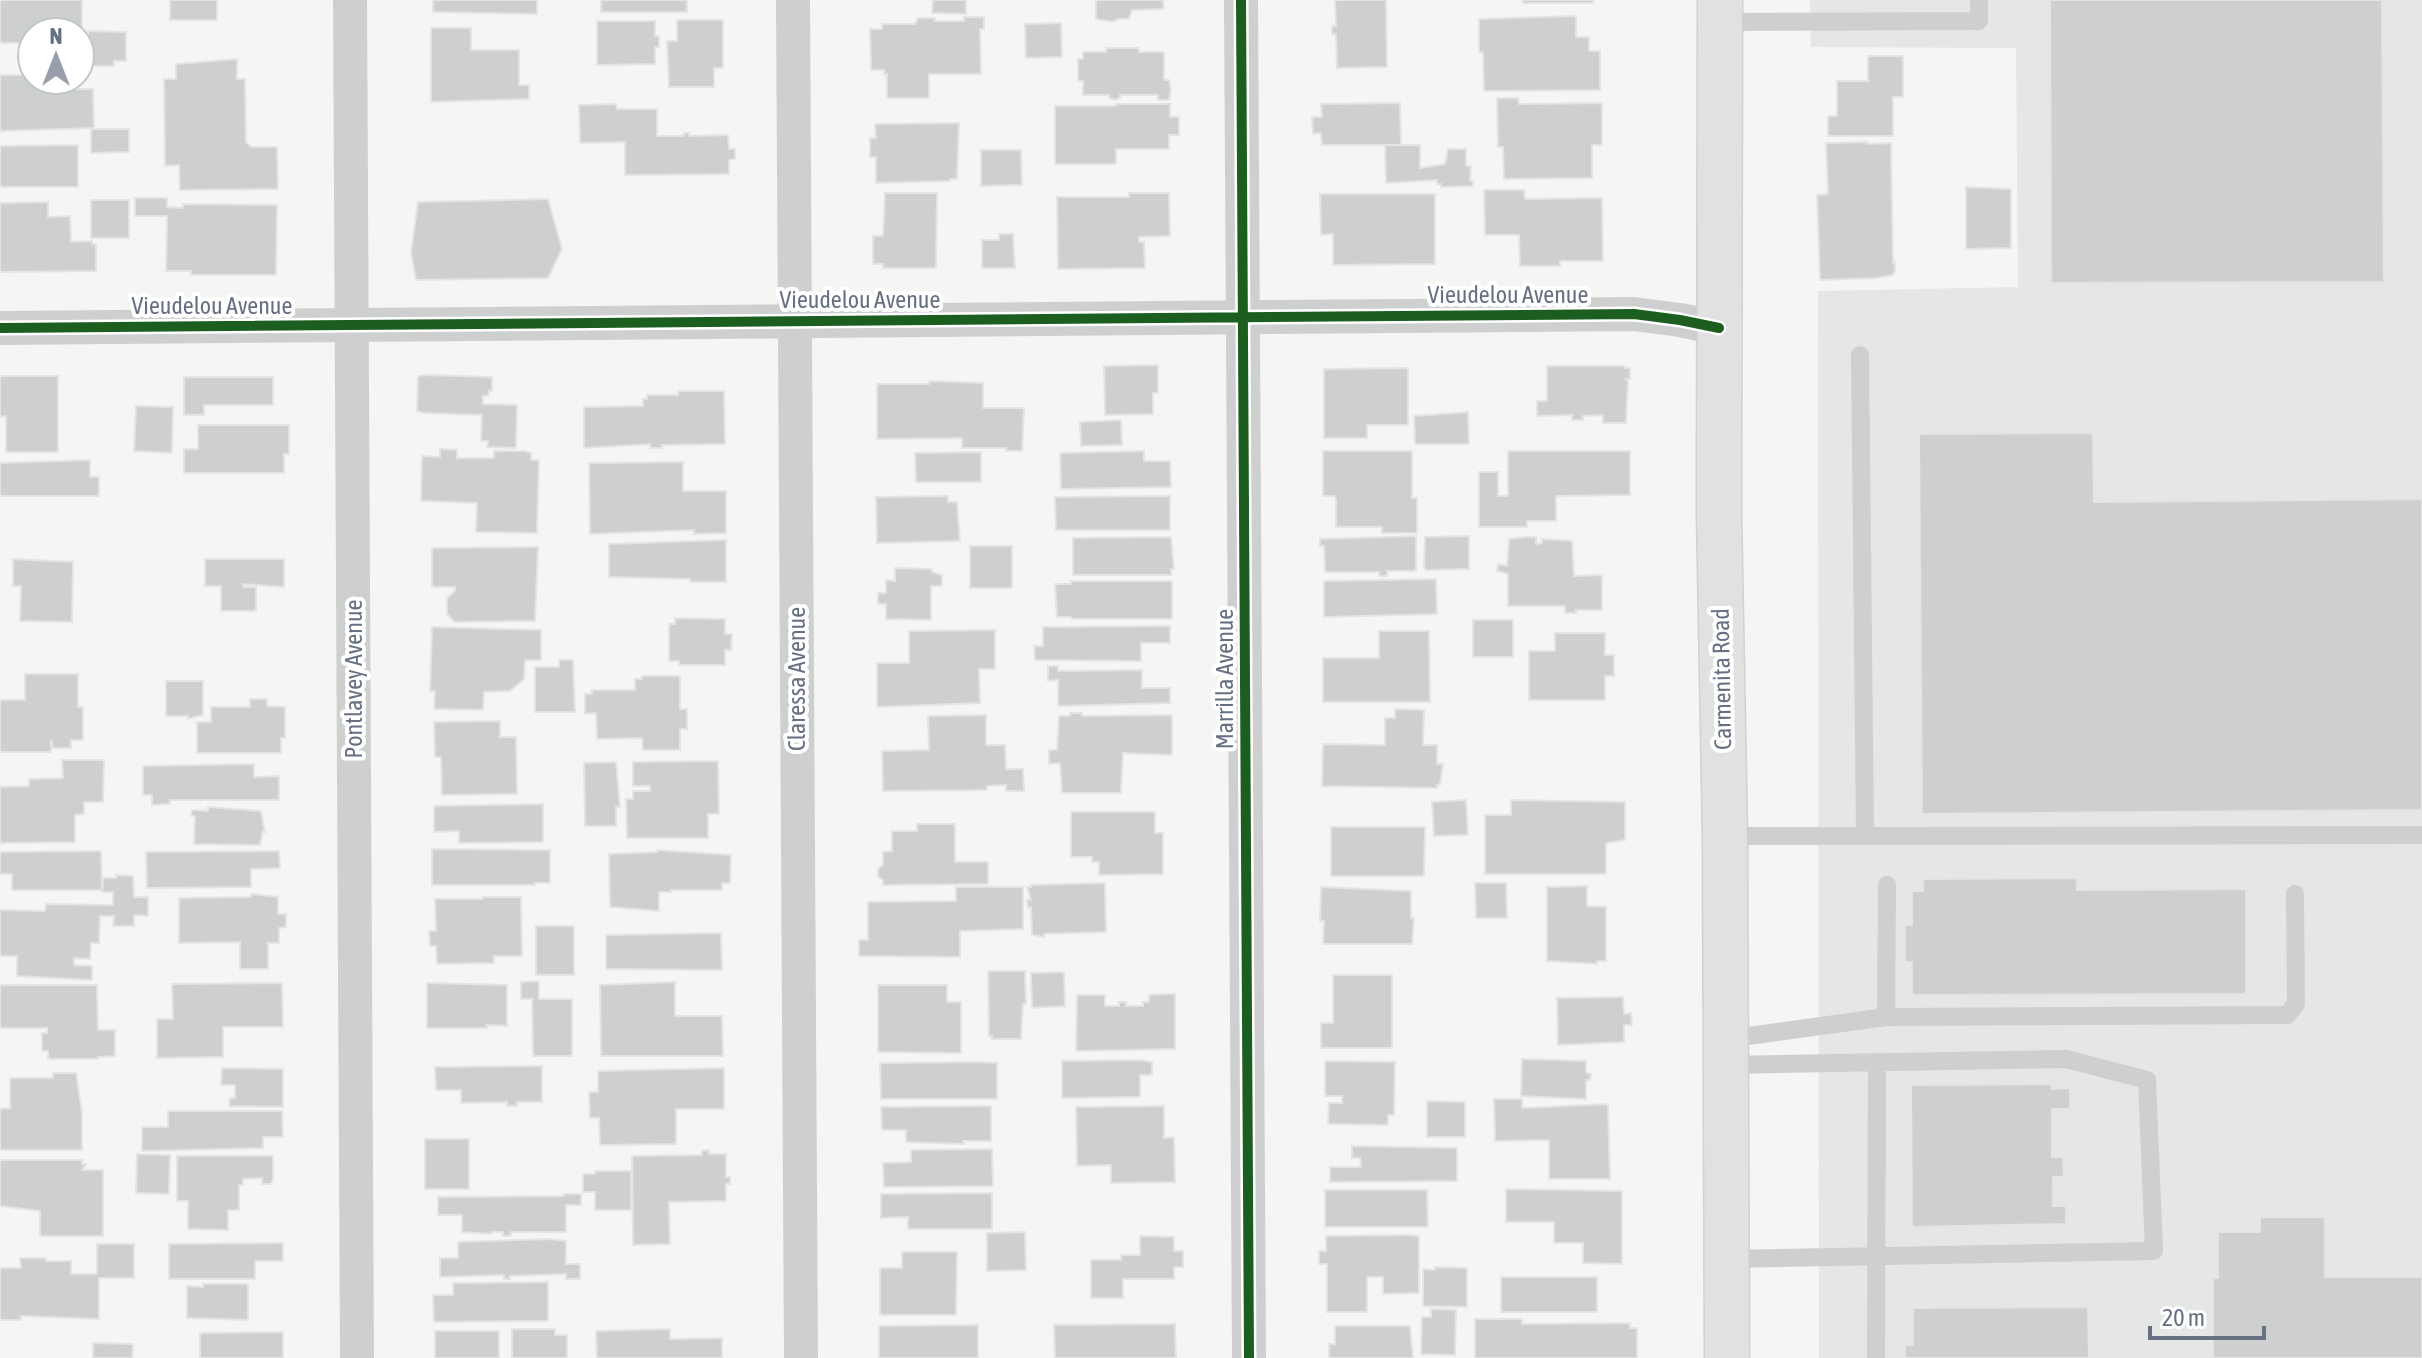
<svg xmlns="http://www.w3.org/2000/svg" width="2422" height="1358" viewBox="0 0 2422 1358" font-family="'Asap Condensed',sans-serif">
<rect width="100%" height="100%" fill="#f5f5f4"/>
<path fill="#e5e6e6" d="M1810 0H2422V1358H1819L1818 291 2018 287 2016 48 1811 47Z"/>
<path fill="#ced0d0" stroke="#e4e4e4" stroke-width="2" d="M0 0H82V42L80 32H32V43H0Z
M170 0H217V20H170Z
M433 0H537V14L433 12Z
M601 0H687V12H601Z
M933 0H966V14L932 13Z
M1096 0H1163L1164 9 1132 10 1129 19H1118L1113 22 1096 19Z
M1335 0H1386L1387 67 1337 68 1336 34H1332V26H1336Z
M1523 0H1593V3H1523Z
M2050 0H2382L2384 282 2051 283Z
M1576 16V37H1589V51H1600V90L1484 91 1483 52H1479V19Z
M964 17H984V29H980L981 74H929V98H887V74H884V70H871L870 29H882V24H915L918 18H935V21H964Z
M677 20H723V68H714V87H669L667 41H677Z
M597 21H655V36H659V47H655V64L597 65Z
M1061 23 1062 57 1026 58 1025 24Z
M431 28H471V50H519V85H529V99L431 102Z
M88 31 126 32V61H114V66H93V61H88Z
M1106 48H1139V52H1164V80H1169L1171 90 1169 100H1158V95H1120V98L1115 100 1109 98V95H1083V81H1078V59H1083V52H1106Z
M1868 56H1903V97H1893V136H1828V116H1837V81H1868Z
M237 59V79H245L246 142 251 147H277L278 189 180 190 179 165 165 166 164 79H176V64Z
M0 75H32V80H52V84H75V89H93L94 128 0 131Z
M1497 98H1518L1519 104 1602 103V145H1592V178L1504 179 1503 147H1498Z
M1400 103 1401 145H1322L1321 133 1313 134 1312 117H1322L1321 104Z
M616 104 617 109H657V136H684V133H689V136L728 135 729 149H735V159L729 160V174L625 175V142L580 143 579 105Z
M1116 104H1170V117H1179V135H1169V149H1116V164H1055V106H1116Z
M959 123 957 179H950V181L876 183V157H870V138H876L875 124Z
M91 129H129V152L91 153Z
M1867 142V144L1891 143 1893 263 1895 262V271L1893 275 1877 278 1820 280 1817 195 1828 194 1826 143Z
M78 145V187H0V146Z
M1385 145H1420V168L1445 164 1448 149H1466V166H1471L1470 181H1473V186L1441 187V184H1437V180L1386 183Z
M981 150H1021L1022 185 981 186Z
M1966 187 2011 189V248L1966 249Z
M1484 190H1524L1525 199 1602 198 1603 261H1560V266H1520L1519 235H1485Z
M885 193H937L936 268H883V264H873V236H883Z
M1129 193H1169L1170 236 1139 237V242H1144L1145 268 1058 269 1057 197H1129Z
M1320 194H1435V264L1333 265V234L1321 235Z
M135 198H167V207L183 208V204L277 205 276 275H191V271H166L167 216H135Z
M548 199 562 249 548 278 416 280 411 252 418 202Z
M91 200H129V238H91Z
M48 202V217L70 216 71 242 92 241V244H96V271L0 272V203Z
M999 234H1013L1015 268H982V240H999Z
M1158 365V393H1153V414L1105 415 1104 366Z
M1547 366H1625V368H1630V379H1626L1628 382 1626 423H1603V415L1583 416V420H1572V415L1537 416V401H1547Z
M1408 368V425H1367V438H1324V369Z
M425 375 492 377V391H489L488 396H483V404L517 405 516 448 487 447 488 441H481L482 415 423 413 417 411 418 376Z
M0 376H58V452H6V416L0 417Z
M184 377H273V405H204V415H184Z
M929 381 983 383V408H1024L1022 451H1006V448H962V438L877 439V384H929Z
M678 391H724L725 444 662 445V448H650V444L584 448V407L643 406V399H647V395H678Z
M136 406 173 407 172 453 134 451Z
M1468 412 1469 444H1415L1414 416Z
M1121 420 1122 445 1081 446 1080 422Z
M198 425H289V454H284V473H184V449H198Z
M2093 433 2094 502 2422 499V810L1922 814 1919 434Z
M440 449 457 450V458H494V451H525L531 453V460H539L537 533 476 532 477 503 421 501 422 456 440 457Z
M1144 451V461H1170L1171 487 1061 489 1060 453Z
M1323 451H1412V498H1417V533H1382V527H1336V499L1334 496H1323Z
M1508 451H1630V495L1556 496V521H1527V527H1479V472H1498V496H1508Z
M981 452V482H916L915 453Z
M90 460V477H99V496H0V463Z
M683 462V491H726V533L694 534V530L590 534 589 463Z
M948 496V502H957L960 541 877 543 876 497Z
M1170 496V530H1056L1055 497Z
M1416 536V571H1387V576H1379V572H1325L1324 546H1320V539Z
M1469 536V569L1426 570 1424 567 1425 537Z
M1171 537 1174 569H1171V575H1073V538Z
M1526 537H1536V544L1542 543V539L1572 541 1574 576 1602 575V610H1576V613H1565V606H1508V574L1497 571 1498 564 1507 566 1509 539Z
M723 540H726V582H690V579L609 577V544Z
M970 546H1012V588H970Z
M538 547 535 621 455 622 447 614V598L455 591V587H432V548Z
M13 559 73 562 72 622 20 621 21 586H13Z
M205 559H284V587L243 584V587H256V611H221V586H205Z
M895 568 932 569V572L942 575V586H931V620L886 619V604H878V593H886V580L895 581Z
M1436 579 1437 614 1324 617V581Z
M1071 581H1172V619H1072L1071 617H1057L1055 584H1071Z
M675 618 725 619V634H732L731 650H725V665H679V661H669V624H675Z
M1473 620H1513V657H1473Z
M1170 626V643H1141V661L1035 660 1034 646H1043V627Z
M432 627 541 630V660H525L524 679 510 691 484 692 483 710 434 709 435 691H430Z
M995 630V669H979L980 703 877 707V663H909V631Z
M1379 631H1429L1430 702H1323V658H1379Z
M1555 633H1605V655H1614V676H1605V700H1529V651H1555Z
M559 660H573L575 712H535V667H559Z
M1048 666H1058V671L1142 670V688H1170V703L1058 706V680L1048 681Z
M25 674H78V707H83V740H71V748H53L51 740V752H0V700H25Z
M642 676H680V709H687V729H680V750H643L642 738 597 739 596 713 585 714V694H592V690H635V679H642Z
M166 681H203V715L188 719V716H166Z
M250 699H267V706L285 707V738H281V753H197V722H211V707H250Z
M1395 709 1424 710 1423 745H1437V764H1443L1440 785H1437V788L1322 786 1323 744 1385 745V718H1395Z
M1070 713H1082V716L1172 715V755L1123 753 1121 793H1062L1060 763 1049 764V750H1057L1059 716H1070Z
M986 715V745H1005L1006 769H1023L1024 791H1006V785L987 786V790L883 791 882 751 929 750 928 716Z
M500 721V737H516L517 794 442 795 441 757H435L434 722Z
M62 760H104L103 802H84V814L75 815V842L0 843V787L29 786V779L63 778Z
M718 761 719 814H708V838H627L626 799H633V791H650V786H633V762Z
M616 762 620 807H616V826H585L584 763Z
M254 764V777L279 776V800H170V804L152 805V795H143V766Z
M1466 800 1468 835 1434 836 1432 802Z
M1511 800 1625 802V840L1606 843V874H1485V815H1511Z
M543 804V842L459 843V831L434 832V806Z
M208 807 261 811 265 832 263 831 260 845 194 844 195 816H191L192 810 208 811Z
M1071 812H1155V833H1163V874L1099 875V862H1092V857H1071Z
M917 824H955V862H988V884L883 885V880L878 877V869L883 865V852L892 851V831H917Z
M1331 827H1425L1424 876H1331Z
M432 849 550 850V883H535V885H432Z
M657 850 731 855 730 883H722V890H671V892H659V911L610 907 609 854 657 852Z
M101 851 102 890H12V874H0V852Z
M279 851 280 868 251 869V887L147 888 146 852Z
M116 875 133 876 134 897H148V916L134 915V926H113L114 916H100L99 943H91L90 959 74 958V965L92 966V980L17 976V956H0V910L45 911 46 904 113 905V892H102L103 878H116Z
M2077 878V890L2246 889V994L1912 995V962H1905V925H1912V891H1923V879Z
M1105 883 1106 932 1044 934V937L1032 935 1031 907 1028 908 1027 900H1031L1027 887H1031V885Z
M1475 883H1506L1507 918H1476Z
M1587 886V906L1606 907V961H1597V964L1547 961V887Z
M956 887H1023V929L960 931V957L859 956V940H868V902L956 901Z
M1321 887 1411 891V918H1414L1412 944H1323L1324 921H1320Z
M251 894 278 897V914H286V927L279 928V943H268V969H240V942L179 943V898L251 897Z
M483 897H521L522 956H494V963L437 964 436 946H430L429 931H436L435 899H483Z
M536 926H574V975H536Z
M721 933 722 970 606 969V935Z
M988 971H1025L1026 1004H1023L1021 1039H992V1036H989Z
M1064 972 1065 1006 1032 1008 1031 973Z
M1333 975H1392V1048H1321V1023H1333Z
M539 981V999H572V1056H533L532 999H521V982Z
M675 982V1016H722L723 1056H601L600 985Z
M282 983 283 1027H223V1057L157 1058V1019H173L172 984Z
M427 983 507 985V1026L487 1025V1028H427Z
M0 985H97L98 1030H115V1056L98 1057V1059H48V1051H42V1033H47V1028H0Z
M878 985H947V1002H961V1053L878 1052Z
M1168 994H1175V1049L1076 1051 1077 995H1105V1006H1119V1002H1126V1006H1143V1002H1149V995Z
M1623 997 1624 1014 1631 1013 1632 1025H1624V1042L1558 1045 1557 998Z
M1522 1059 1586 1061V1073L1591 1074 1590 1080H1586V1099L1521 1096Z
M1140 1060 1152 1062V1075H1140V1097L1062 1098V1061Z
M1325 1061 1395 1062 1394 1115H1388V1125L1328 1124 1329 1103H1342V1096H1325Z
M981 1062 997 1063V1099H881L880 1063Z
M542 1066V1102H517V1106H507V1102L461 1103V1090H436L435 1067Z
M222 1068 283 1069V1107L229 1106 230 1098H235V1085H221Z
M724 1068V1109H676V1144L600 1145 599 1118H590L589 1092H598V1071Z
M53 1073H76L82 1112V1150H0V1109L10 1108V1078H53Z
M2052 1084V1089L2070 1088V1109H2052V1157H2063L2064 1177H2053V1206H2066V1224L1912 1227 1911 1085Z
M1494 1099H1522V1108L1608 1104 1610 1179H1549V1140L1495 1141Z
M1427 1101 1465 1102V1137H1427Z
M991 1106V1141H963L964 1144 906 1142V1130H882L881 1107Z
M1164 1106V1138L1174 1137 1175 1182 1111 1183V1165L1077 1166 1076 1107Z
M168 1111H282L283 1137H263V1148L142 1151V1127H168Z
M425 1139H469V1189H425Z
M1352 1146 1457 1148V1181L1330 1182V1167H1361L1360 1158H1352Z
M992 1149 993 1186 884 1187 883 1163 911 1162V1150Z
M709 1150V1154H726V1177H730V1184H726V1201L669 1202 670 1244 633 1245 632 1156 702 1155V1151Z
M137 1154 170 1155 169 1194 136 1193Z
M177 1156H273V1179L271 1184H262V1178L243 1179V1185H239V1210H228V1230L188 1229V1201H177Z
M0 1160H82V1164H86L82 1170H103V1236H40V1211L0 1206Z
M595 1171H631V1210H595V1192H583V1174H595Z
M1506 1189 1622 1191V1264L1583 1263V1243H1554V1222H1506Z
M1325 1190H1427L1428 1227H1325Z
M992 1193V1229H908V1217L881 1218V1194Z
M564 1194H581V1205H566V1232H511V1236H503V1232H491V1234L462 1232V1215H438V1197L564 1196Z
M2260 1217H2325V1277H2422V1358H2213V1278H2218V1232H2260Z
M1025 1232 1026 1270 987 1271V1233Z
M1407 1235 1419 1236V1293L1383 1294V1277H1367V1312H1327V1264H1319V1251H1326V1236Z
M1140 1236 1174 1237V1251H1183V1267H1174V1279H1123V1298H1091V1260H1121V1255H1140Z
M550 1239 566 1241V1264H580V1279H566V1274L510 1276V1279H504V1275L440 1277V1258H458V1242Z
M283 1243V1261H255V1279H169V1244Z
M97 1244H134V1278H99V1319L21 1316V1320H0V1268H21L20 1258H46V1261H71V1274H97Z
M902 1252H957L956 1315H880V1268H902Z
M1435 1267 1467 1268V1307L1423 1306V1269L1435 1270Z
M1501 1277H1597V1312H1501Z
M548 1282V1321L434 1322 433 1295H453V1283Z
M203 1284H248V1320L187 1318V1286L203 1287Z
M2088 1307 2089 1358H1905V1345H1913V1308Z
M1431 1309 1456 1310 1455 1355 1421 1354 1422 1317H1431Z
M1475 1319H1522V1324L1630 1323V1328H1637V1358H1475Z
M1175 1324 1176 1358H1055L1054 1325Z
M978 1325V1358H879V1326Z
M1335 1326H1410L1413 1358H1329V1344H1335Z
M512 1329H555V1335H567V1358H512Z
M670 1329V1339L722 1338V1358H597L596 1331Z
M435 1331H499V1358H435Z
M283 1332V1358H200V1333Z
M93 1343 133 1344 132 1358H93Z"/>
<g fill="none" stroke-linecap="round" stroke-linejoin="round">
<g stroke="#d1d1d2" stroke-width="47">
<path id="primary" d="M1720 0 1719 513 1725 836 1727 1358"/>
</g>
<path stroke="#cecfcf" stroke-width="18" d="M1720 22 1979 21V0
M1860 355 1865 836 2422 835
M1725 836H1865
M1886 1017 1887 885
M1726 1039 1886 1017 2287 1015 2296 1004 2295 894
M1726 1065 2066 1059 2147 1080 2154 1251 1727 1259
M1876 1358 1877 1062"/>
<path stroke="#cecfcf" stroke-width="34" d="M350 0 357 1358
M793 0 801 1358
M1241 0 1249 1358
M0 328 1634 314 1680 320 1719 328"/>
<use href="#primary" stroke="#e1e1e2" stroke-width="44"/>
<g stroke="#fff" stroke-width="15">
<path id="cycleway" d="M1241 0 1249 1358
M0 328 1634 314 1680 320 1719 328"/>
</g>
<use href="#cycleway" stroke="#1b5e20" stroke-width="10"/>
</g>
<g text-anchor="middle" stroke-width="8" stroke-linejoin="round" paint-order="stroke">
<g font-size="24" fill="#677082" stroke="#fff">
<text x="1508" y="303">Vieudelou Avenue</text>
<text x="860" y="308">Vieudelou Avenue</text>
<text x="212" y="314">Vieudelou Avenue</text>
<text transform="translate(354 679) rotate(-90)" y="8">Pontlavey Avenue</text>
<text transform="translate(797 679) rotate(-90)" y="8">Claressa Avenue</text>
<text transform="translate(1225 679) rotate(-90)" y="8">Marrilla Avenue</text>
<text transform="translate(1722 679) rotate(-91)" y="8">Carmenita Road</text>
</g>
</g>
<g transform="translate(56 56)"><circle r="38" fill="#ffffff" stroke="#c2c6cd" stroke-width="2"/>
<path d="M0-6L14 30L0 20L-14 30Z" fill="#999faa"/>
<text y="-12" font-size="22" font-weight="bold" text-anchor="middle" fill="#677082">N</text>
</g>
<path d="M2150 1326v12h114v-12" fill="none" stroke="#677082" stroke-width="4"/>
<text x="2162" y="1326" font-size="24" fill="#677082" stroke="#ffffff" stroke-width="6" paint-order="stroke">20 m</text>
</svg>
